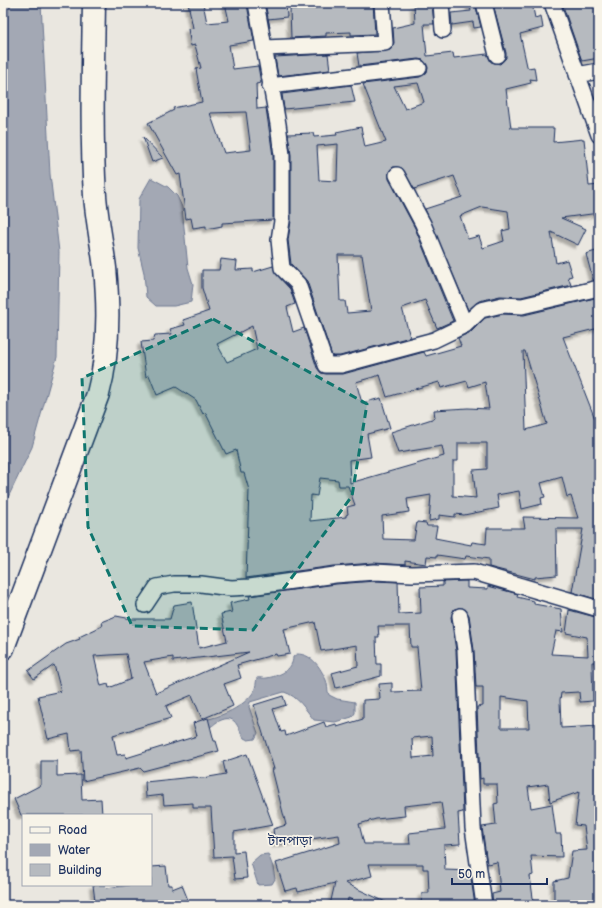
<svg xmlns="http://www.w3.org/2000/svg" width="602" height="908" viewBox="0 0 602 908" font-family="'Balsamiq Sans','Noto Sans Bengali',sans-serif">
<defs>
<filter id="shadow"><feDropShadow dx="-3.5" dy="3.5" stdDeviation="1" flood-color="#0004"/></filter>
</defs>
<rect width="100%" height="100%" fill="#eae7e0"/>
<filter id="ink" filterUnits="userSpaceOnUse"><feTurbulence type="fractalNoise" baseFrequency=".025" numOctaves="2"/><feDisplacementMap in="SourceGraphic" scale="8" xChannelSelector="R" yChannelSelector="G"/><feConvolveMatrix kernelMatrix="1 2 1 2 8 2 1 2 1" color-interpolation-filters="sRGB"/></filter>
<g filter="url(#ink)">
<path fill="#a3a8b4" stroke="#6d7892" d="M3 3H41L50 174 59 252 57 357 32 447 3 508Z
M151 178 168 187 177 196 182 207 188 268 193 284 191 302 174 306H156L146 297 144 273 138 248 139 199Z
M297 654C312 654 320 667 326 680 328 685 327 690 329 695L337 699 355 702V713L352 717 335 722 314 720C306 710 298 696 284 692L250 702 249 707 258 733 255 739 248 740 244 738C237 727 236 713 219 721 214 723 213 727 208 727L203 720C219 718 246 706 254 691 256 687 256 682 257 678 261 677 263 679 267 678 278 676 293 671 293 657Z
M268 854 273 867 275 879 272 884 258 885 251 863 260 855Z"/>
<path fill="#b6babf" stroke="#1b2f5e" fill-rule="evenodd" filter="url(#shadow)" d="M188 3H203L207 23 229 21 225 3H240L241 6 247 5 254 41 229 45 233 69 258 66 261 83 256 84 257 109 266 108 273 156V220L222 223V226L206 229V226L193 228 191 218 186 219 180 174 177 175 148 123 174 110 173 108 202 102 196 69 201 68 195 45 191 46 188 29 193 28ZM246 112 251 150 224 153 210 113Z
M265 3H286L287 17 268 19 270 28Z
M353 3H373L375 34 351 35V32L326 33V36L291 38 290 9 316 8V4Z
M469 3H475L481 27 474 28 473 22 452 25 451 13 471 11Z
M498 3H532L535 18 541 16 543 28 520 34 527 66 528 68 534 67 536 80 530 79 531 83 506 89 511 128H554L553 142 584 139 589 186 599 185V213L561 218 586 229 578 245 551 232 556 263 567 260 572 276 568 277 571 285 521 297 500 296 479 301 468 310 425 209 462 197 454 176 414 189 402 168 393 167 389 171V179L415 228 453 321 437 328 425 300 402 308 410 337 340 356H332L307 281 291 264 288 240 291 221V155L288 134 313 133 314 137 337 135 336 132 361 127 365 147 386 142 363 84 420 77 427 72 428 67 423 60 418 59 359 66 357 53 390 50 394 43 393 28 415 23 414 4H432L434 24H424L427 56 453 53 454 58 487 54 491 62 500 64 506 58V53L493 4ZM418 83 424 102 405 109 394 86ZM338 144 337 181 319 180 317 146ZM482 207 508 211 510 229 502 231 504 241 483 248 479 236 468 239 460 216ZM338 255H362L371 311 347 313 345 301H340Z
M576 3H599V58L582 61 563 6Z
M328 54 330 70 278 76 275 57Z
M351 85 355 102 284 109 282 94Z
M143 137 163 158 152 162Z
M599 250V279L593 280 586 254Z
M221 259 237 261 236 270 253 269V272L273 266 276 274 290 289 295 304 287 307 293 332 304 328 317 368 321 373 326 374H343L424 352 426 356 461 346 458 338 471 332 485 318 503 314 524 315 599 297V328L563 337 599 429V600L572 592 583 529H556L557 575 535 577V579L489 567V559L466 556 465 559 437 555V557L427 556 426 564 405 561V565L374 563 334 566 246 578 249 490 244 473H241L236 450 226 454 205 412 203 414 196 400 176 387 157 395 149 375 146 377 141 342 153 341 155 335 172 334 170 329 185 325 183 320 209 311 202 288V270H219ZM252 326 257 349 227 362 217 344ZM523 351H525L547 424 526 430ZM380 375 387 397 439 382 441 388 467 381 469 387 485 382 489 409 468 408 434 410 435 418 391 432 398 453 442 446 444 456 350 483 349 460 371 457 367 434 390 428 381 398 362 403 356 382ZM458 443H487V469L473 470 476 498 453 496V461H458ZM562 477 567 497 571 496 578 518 523 517 525 528H487L486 544 472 542 471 545 435 538 437 526H427L426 523 417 522 414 540 383 539 382 516 409 512 407 499 431 495 429 521 439 519V515L455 517V514L464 515 499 508 497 495 519 491 522 509 542 504 541 498 545 497 541 483ZM320 478 338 480 339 486H348L355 505 347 507 348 514 346 515V517L310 521 311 495 317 496Z
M375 581 398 582 399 614 421 613 420 587 443 586V582L461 581H467V588L488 589V586L518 594 517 597 534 601V604L561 609 563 632 556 631 551 654 588 656 587 637 566 633 569 610 599 618V662H592L593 701 580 702 579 692 561 693 560 700 561 728 599 726V905H554V881L568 878 572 851 587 850 584 826 575 825 579 792 550 802 548 784 528 787 531 808 552 804 556 834H561L562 857 531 856 533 875 530 876 534 905H493L492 894 500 892 498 869 497 862 487 864 482 827 496 825 494 804 498 803 497 784H483V778L480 779 477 707 483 706V687H476L474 650 469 615 463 608 454 609 451 617 456 651 463 812 458 813 460 844 444 845 445 870 470 871 475 905H421L422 893H429L428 869H423V864H369L372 876 345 883 392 905H364L348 898 347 905H330L335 883 298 892 297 888 285 891 276 863 340 843 339 835 275 844 273 829 286 825 272 769H274L254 705 283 696 286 705 273 709 281 732 285 731 286 736 324 722 326 727 336 724 337 727 363 719V700L380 699 379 684 392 683V692L421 691 417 647H411L410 626H378L379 637H376L377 664H381V676L336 688 332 673 358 666 357 645 321 651 315 622 284 629 290 654 277 656 276 654 237 665 241 678 224 684 233 706 202 719 192 695 166 706 171 718 113 735 117 755 125 754 126 758 197 736 193 723 208 718 214 741H216L219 751 143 771 140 768 83 781 81 750 71 751 69 734 48 739 38 696 61 691 54 665 34 679 28 671 66 644 80 639 79 637 102 626 101 622 116 616 132 619H170L174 605 192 602 199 648 227 641 221 614 232 612 230 603 250 599 249 596 336 584ZM249 652 156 693 144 662 173 657V661ZM126 654 131 679 109 688 108 684 101 686 94 656ZM501 697 528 701 529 728H501ZM432 736 433 756 413 758 412 738ZM441 802 445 829 409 833 410 844H364L359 824 376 819 405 816 404 806Z
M247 754 273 825 234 832V852L244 851 247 878 235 879 232 856 214 857 211 808H193V803L164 805 163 795 146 797 145 782 193 777 203 778 226 774 223 762Z
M41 761H57V776L81 775 82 800 101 799 102 815H21L14 799 41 785Z
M166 866 168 885H172V889L182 885 188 900 132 905H100L99 900 95 901 93 885H105L106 888 130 885H151V867Z"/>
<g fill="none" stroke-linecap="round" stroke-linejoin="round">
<g stroke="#1b2f5e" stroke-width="18">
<path id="street" d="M256 3 278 124 282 155V221L279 240 282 268 298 284 326 365H341L434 340 465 325 481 310 502 305 522 306 599 288
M441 3 443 30
M484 3 497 55
M552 3 599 135
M264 48 385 43 382 3
M577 75 599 71
M270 86 419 68
M397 175 423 224 465 325
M145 605 157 587 174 584H201L231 588 250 587 335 575 375 572 412 574 474 572 599 609
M460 616 465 650 473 828 484 905"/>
</g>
<g stroke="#1b2f5e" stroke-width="25">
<path id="secondary" d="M3 648 98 394C109 354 109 310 105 268 102 244 97 220 95 196 91 132 93 68 94 3"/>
</g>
<use href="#street" stroke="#f7f3e8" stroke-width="15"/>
<use href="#secondary" stroke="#f7f3e8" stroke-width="22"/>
</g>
</g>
<path fill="#0f766e" fill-opacity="0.2" stroke="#0f766e" stroke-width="3" stroke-dasharray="8 5" stroke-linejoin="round" d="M213 319 367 404 352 496 253 630 132 626 88 527 82 378Z"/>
<g text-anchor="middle" stroke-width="3.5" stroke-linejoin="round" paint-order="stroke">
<g font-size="13" fill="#1b2f5e" stroke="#f7f3e8">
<text x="290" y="845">টানপাড়া</text>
</g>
</g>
<rect width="602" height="908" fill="none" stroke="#f7f3e8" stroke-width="16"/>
<rect x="8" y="8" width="586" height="892" fill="none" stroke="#1b2f5e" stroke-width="1.5" filter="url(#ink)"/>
<rect x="22" y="814" width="130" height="72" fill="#f7f3e8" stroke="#9fa5b1"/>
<rect x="30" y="827" width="20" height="6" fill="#f7f3e8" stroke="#9fa5b1"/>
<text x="58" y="834" font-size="12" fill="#1b2f5e">Road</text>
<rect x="30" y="844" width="20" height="12" fill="#a3a8b4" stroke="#9fa5b1"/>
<text x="58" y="854" font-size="12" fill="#1b2f5e">Water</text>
<rect x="30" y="864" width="20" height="12" fill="#b6babf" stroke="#9fa5b1"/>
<text x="58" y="874" font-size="12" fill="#1b2f5e">Building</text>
<path d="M452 878v6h95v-6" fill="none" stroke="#1b2f5e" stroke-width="2"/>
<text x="458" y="878" font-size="12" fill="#1b2f5e" stroke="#f7f3e8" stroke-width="3" paint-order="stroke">50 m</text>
</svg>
